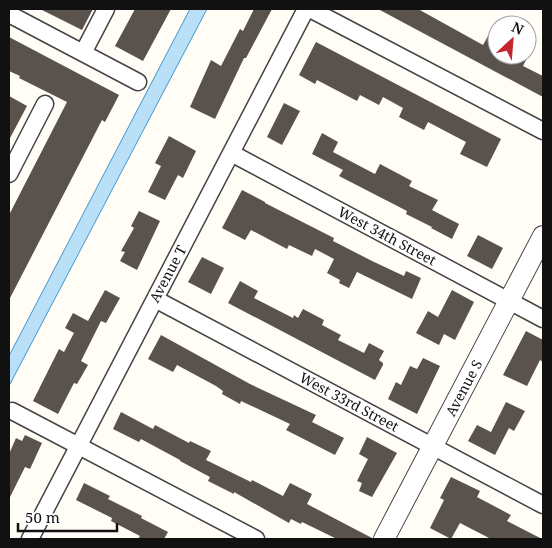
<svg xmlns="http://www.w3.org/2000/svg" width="552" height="548" viewBox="0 0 552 548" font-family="'Noto Serif',serif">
<rect width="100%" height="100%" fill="#fffdf5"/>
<path fill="#b9e0f7" stroke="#3f96cf" d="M190 9H207L9 386V356Z"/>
<path fill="#5a524d" d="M40 9H93L82 30Z
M135 9H171L143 61 115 46Z
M254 9H272L246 58H244L215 119 190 107 211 60 221 66 240 29 243 31Z
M378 9H418L483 45 488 36 497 41 493 52 497 55 512 62 516 55 526 60 523 66 543 76V97Z
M9 37 119 95 105 122 102 120 9 300V215L67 102 19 78 20 76 9 71Z
M316 42 501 139 487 167 460 154 466 142 428 122 424 130 399 117 403 108 383 97 379 105 360 95 357 101 317 80 315 84 299 75Z
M9 96 27 106 9 140Z
M284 103 300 111 282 145 267 137Z
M322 133 338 142 333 152 375 174 380 164 412 181 409 186 438 200 432 210 459 224 452 239 431 228 432 227 406 214 407 211 339 176 343 170 312 154Z
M169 136 196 151 183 178 178 175 165 200 148 192 161 166 155 163Z
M242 190 265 202V203L334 238 333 241 372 261 404 276 406 271 421 278 412 299 357 272 349 288 339 283 340 280 327 273 334 259 315 249 312 256 289 245 287 249 251 230 245 240 222 228Z
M139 211 160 221 137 270 120 261 125 252 121 251 134 228 131 226Z
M478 235 503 248 492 269 467 256Z
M202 257 224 268 211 294 188 282Z
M240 281 258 291 254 298 293 318 294 315 298 318 303 309 324 320 322 325 341 335 338 340 364 353 369 343 384 351 379 360 383 363V365L375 380 228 303Z
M105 290 120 298 106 323 101 321 81 361 88 365 77 384 74 383 58 414 33 401 59 349 64 352 74 333 65 328 73 313 88 321Z
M452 290 474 302 455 340 444 334 439 345 416 333 428 311 438 317Z
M526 331 543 340V362L540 360 527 386 503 375Z
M161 335 250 384 316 415 312 422 344 438 335 455 286 430 290 424 241 401 240 404 222 394 223 391 216 386 177 365 173 372 148 359Z
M423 358 440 366 417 414 388 399 396 382 401 385 410 366 417 369Z
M506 402 525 411 514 431 509 428 495 455 468 441 477 425 491 432Z
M121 412 153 429 155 425 189 443 190 441 211 451 206 460 251 482 252 480 283 496 290 483 312 494 307 504 372 538V539H337L302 522 301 524 291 519 289 523 234 492V494L208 481 210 477 180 461V460L141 439 139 442 113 429Z
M25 435 42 443 30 469 25 467 9 499V454L16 438 22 441Z
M367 437 397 453 372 497 359 491 362 483 357 481 368 459 359 454Z
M451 477 480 491 477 497 511 515 507 521 542 539H491L460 523 451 539 430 528 444 500 440 498Z
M84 483 110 496 108 499 142 516 141 518 168 532 164 539H138L140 536 111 521 112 518 76 500Z"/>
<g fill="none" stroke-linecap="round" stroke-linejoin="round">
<g stroke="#444" stroke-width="19">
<path id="minor" d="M310 9 543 131
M9 14 138 82
M83 53 106 9
M231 153 543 319
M9 174 45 104
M155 299 543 505
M12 411 256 539
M30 539 306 9"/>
</g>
<g stroke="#444" stroke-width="22">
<path id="tertiary" d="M384 539 543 236"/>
</g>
<use href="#minor" stroke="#fff" stroke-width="16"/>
<use href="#tertiary" stroke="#fff" stroke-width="20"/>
</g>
<g text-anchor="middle" stroke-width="5" stroke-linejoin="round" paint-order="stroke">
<g font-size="14" fill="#111" stroke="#fff">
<text transform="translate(387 236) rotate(28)" y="5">West 34th Street</text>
<text transform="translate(168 274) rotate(-62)" y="5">Avenue T</text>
<text transform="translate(464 388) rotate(-62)" y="5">Avenue S</text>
<text transform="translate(349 402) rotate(28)" y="5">West 33rd Street</text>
</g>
</g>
<rect width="552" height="548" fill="none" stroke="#111111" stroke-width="20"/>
<g transform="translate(512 40) rotate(26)"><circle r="24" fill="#ffffff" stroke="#a0a0a0"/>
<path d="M0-4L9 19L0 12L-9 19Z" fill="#c4262e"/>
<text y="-8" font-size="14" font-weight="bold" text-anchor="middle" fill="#111111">N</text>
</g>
<path d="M18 523v8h99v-8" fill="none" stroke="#111111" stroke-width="2.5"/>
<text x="25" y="523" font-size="15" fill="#111111" stroke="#ffffff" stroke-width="4" paint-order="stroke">50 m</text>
</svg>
